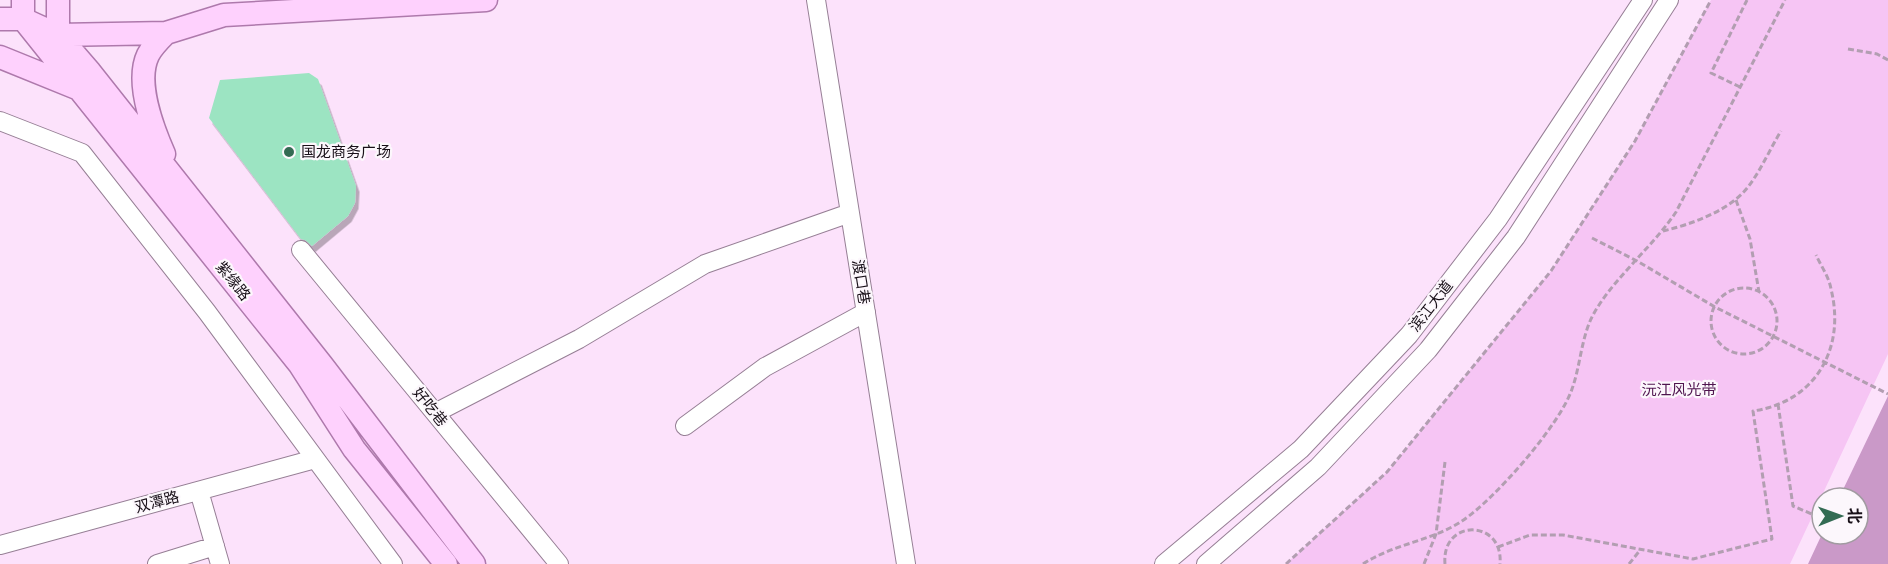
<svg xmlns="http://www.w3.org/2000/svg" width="1888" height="564" viewBox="0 0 1888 564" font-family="'Fira Sans','Noto Sans SC',sans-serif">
<defs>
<filter id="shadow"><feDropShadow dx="3.5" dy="6" stdDeviation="0" flood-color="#0004"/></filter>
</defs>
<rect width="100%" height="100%" fill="#fce2fb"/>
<path fill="#f6c5f4" d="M1711 0H1888V354L1790 564H1286L1387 472 1551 271 1635 141Z"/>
<path fill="#ca99c8" d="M1888 396V564H1808L1822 534H1858V498H1839Z"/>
<path fill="#9ce4c2" filter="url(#shadow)" d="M309 73 318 79 356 186 355 203 348 216 312 246 305 240 301 239 209 118 220 80Z"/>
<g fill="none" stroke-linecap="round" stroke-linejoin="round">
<g stroke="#967f95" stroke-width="20">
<path id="minor" d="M816 0 906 564
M0 121 82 153 207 312 393 564
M301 250 559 564
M435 413 579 339 705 264 850 213
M685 426 765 367 866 312
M199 491 220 564
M0 545 315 459
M157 564 215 546
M1164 564 1301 449 1409 335 1498 219 1643 0
M1206 564 1318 467 1428 350 1516 237 1669 0"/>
</g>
<g stroke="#ae79ac" stroke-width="25">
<path id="major" d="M23 0V19L300 365 354 449 446 564
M58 0V35L90 72 322 365 474 564
M0 19H23L58 35 166 33 224 15 486 0
M0 57 79 89
M164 154C153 129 135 82 148 55 152 47 160 39 166 33"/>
</g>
<path stroke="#b29eb1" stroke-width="3" stroke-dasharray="6 3" stroke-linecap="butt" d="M1848 49 1877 54 1888 60
M1740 87 1711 73 1747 0
M1736 200 1750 239 1759 292
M1663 231C1692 224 1729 211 1748 187 1761 170 1770 149 1781 131
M1592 238 1637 261 1715 307 1888 394
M1711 321a33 33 0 1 1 66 0a33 33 0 1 1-66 0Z
M1778 404 1793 506 1814 515
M1498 547 1530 535H1563L1693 559 1772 539 1753 411C1815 402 1846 349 1831 289 1829 277 1821 266 1816 255
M1286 564 1387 472 1551 271 1635 141 1711 0
M1363 564C1393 544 1432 541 1462 521 1494 500 1560 425 1572 389 1580 367 1581 341 1591 319 1609 282 1652 248 1676 212L1785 0
M1424 564 1436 534 1445 462
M1445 564C1441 518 1504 519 1500 564
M1629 564 1641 549"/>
<use href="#minor" stroke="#fff" stroke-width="18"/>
<use href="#major" stroke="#fed1fd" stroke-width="22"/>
</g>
<circle fill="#336b53" stroke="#fcf7fc" stroke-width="2" cx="289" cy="152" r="6"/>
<g text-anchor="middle" stroke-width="4.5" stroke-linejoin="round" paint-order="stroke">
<g font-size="15" fill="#181018" stroke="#fcf7fc" text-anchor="start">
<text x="301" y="157">国龙商务广场</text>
</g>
<g font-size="15" fill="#181018" stroke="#fcf7fc">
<text transform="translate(233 281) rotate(51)" y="5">紫缘路</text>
<text transform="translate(861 282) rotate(81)" y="5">渡口巷</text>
<text transform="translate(1431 306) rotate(-52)" y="5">滨江大道</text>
<text transform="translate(430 407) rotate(51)" y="5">好吃巷</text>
<text transform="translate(157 502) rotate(-15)" y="5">双潭路</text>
</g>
<g font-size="15" fill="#4f144f" stroke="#fcf7fc">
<text x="1679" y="395">沅江风光带</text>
</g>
</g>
<g transform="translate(1840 516) rotate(89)"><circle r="28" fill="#fcf7fc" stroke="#a19ba1" stroke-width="1.5"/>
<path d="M0-4.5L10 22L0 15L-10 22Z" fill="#336b53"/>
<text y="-9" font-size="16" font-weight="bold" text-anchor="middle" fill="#181018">北</text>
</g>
</svg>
